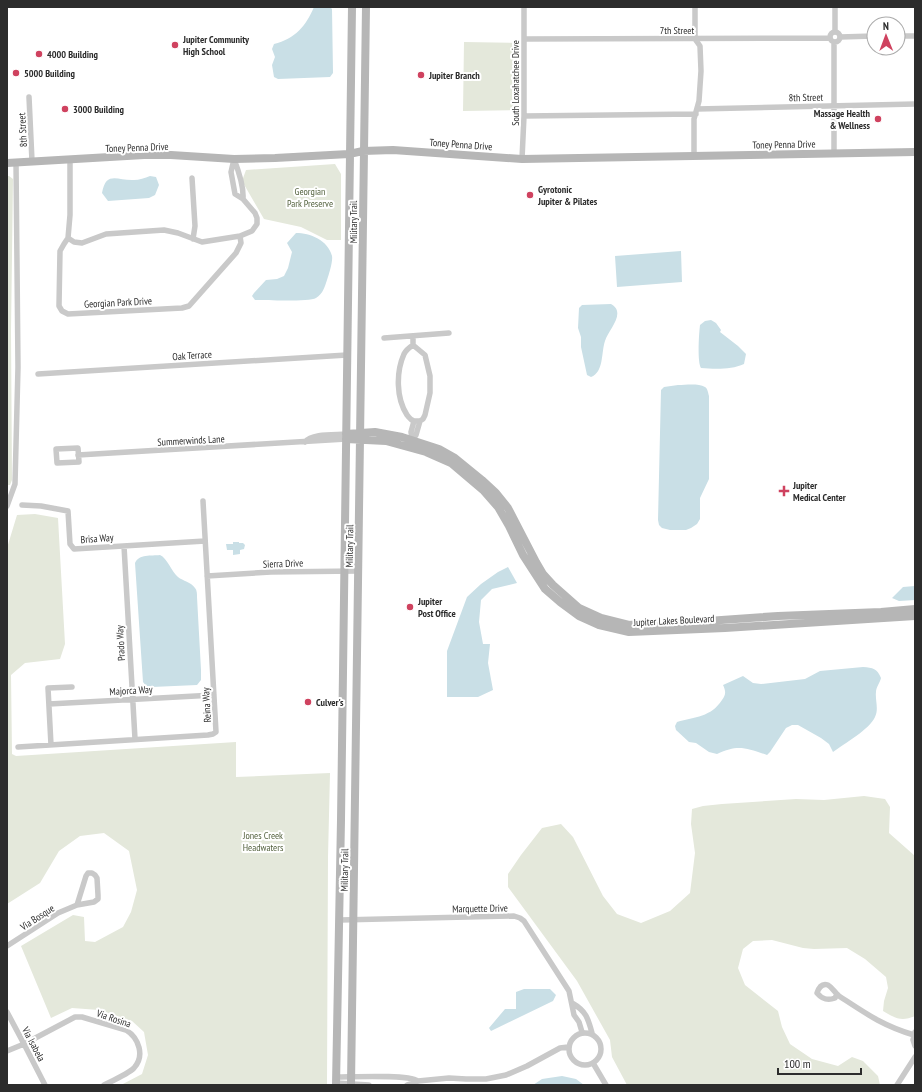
<svg xmlns="http://www.w3.org/2000/svg" width="922" height="1092" viewBox="0 0 922 1092" font-family="'PT Sans Narrow',sans-serif">
<rect width="100%" height="100%" fill="#fff"/>
<path fill="#e4e8db" d="M464 42 519 43V110L463 111Z
M335 164 341 174V240H327L301 227 264 219 242 181 246 170Z
M7 176H9L13 179 11 332 12 480 10 485H7Z
M35 514 58 518 65 644 60 659 25 663 11 675 12 754 16 756 236 742V777L330 773 328 857 327 1085H121L142 1074 148 1055 144 1032 132 1021 99 1010 72 1008 51 1018 21 946 73 915 84 917 85 941 95 942 123 927 131 912 137 890 129 851 104 833 80 836 59 851 40 883 7 904V548L17 515Z
M864 796 885 799 890 807 889 833 915 856V1016C901 1022 895 1018 883 1011L884 1001 888 988 886 977 865 959 847 948 814 949 803 948 772 940 753 941 743 949 738 968 745 985 778 1011 782 1027 790 1044 812 1059 838 1066 852 1057 863 1061 878 1076 880 1085H627L612 1057 610 1040 577 981 508 887V874L521 855 542 828 561 824 573 837 603 896 617 914 641 923 670 911 690 893 695 853 691 824 692 809 703 806 722 804 796 799 824 800Z"/>
<path fill="#c9dfe6" d="M314 7H330L332 9 333 73 330 77 278 79 274 77 272 65 275 57 272 49 274 44C295 39 306 26 314 7Z
M150 176 156 177 159 185 155 195 149 198 108 201 102 193C106 170 118 181 134 180 139 180 145 178 150 176Z
M296 233C310 233 328 240 332 256 333 261 329 274 327 280 325 286 323 294 316 298 309 302 266 300 255 300L252 296 254 293 266 280 277 279 284 276 288 268 292 252 287 243Z
M681 251 682 282 617 287 615 256Z
M611 304C627 313 608 330 605 341 601 353 604 372 591 377L587 375 581 347V337L578 328 579 308 582 305Z
M711 320 716 323 721 330 720 332 738 346 746 354 744 364C731 370 714 369 701 368 697 362 699 333 700 325L705 321Z
M678 385C686 385 698 383 705 387 708 389 708 393 709 396V479L700 498V519L697 524 691 528 686 530H670L662 528 659 525 658 520 661 390 664 387Z
M233 542H239V543H243L245 545 244 549 240 550V554L233 555V550H227L226 544H233Z
M160 555C167 558 172 572 178 577 183 581 191 582 195 588 197 590 197 594 197 597L201 670V680L197 685 152 687H147L143 682 135 563C139 554 151 556 160 555Z
M508 567 517 583 492 589 481 600 479 622 483 644H490L488 663 493 690 478 697H447V651L467 597 481 584 498 572Z
M915 586V600L899 601 892 598 903 587Z
M863 667C873 668 877 668 881 678 880 683 876 687 876 692 875 700 879 709 875 717 870 729 844 744 833 752L829 744 821 738 798 725H792L786 728 770 752 767 755C746 748 738 744 717 754L709 752 696 743 689 742 676 730 675 726 677 722C695 717 711 717 722 700 726 695 726 691 723 685L743 676 753 683 761 684 805 679 820 671Z
M524 989H550L556 995 553 1001 491 1031 489 1028 505 1009H516V992Z
M562 1076 576 1079 584 1085H533L542 1079Z"/>
<g fill="none" stroke-linecap="round" stroke-linejoin="round">
<path stroke="#c9c9c9" stroke-width="5.5" d="M830 37a5 5 0 1 1 10 0a5 5 0 1 1-10 0Z
M835 32V7
M898 36H915
M840 37 874 36
M524 39 830 38
M29 97 32 161
M697 109 915 104
M524 116 696 114
M834 154V42
M694 156V119L699 101 701 71 700 46 695 39V7
M70 159V215L68 238 64 244 60 251 59 306 62 311 68 314 182 308 189 306 236 253 241 243 240 236
M234 159C239 172 244 186 243 199
M522 159 524 116V7
M192 178 195 226 193 239
M68 238 74 242 82 243 106 234 164 230 178 233 202 242 240 236 252 231 257 224V218L255 213 243 199 235 194 231 172 234 159
M413 336V345C410 347 406 350 404 354 396 372 396 398 407 415 409 417 410 420 414 421 415 421 419 421 420 421
M384 338 449 333
M38 374 347 355
M412 440 416 435 420 421 423 419 425 415 430 393V376L425 355 413 345
M412 440 411 432 414 421
M305 442C312 433 335 435 346 434
M78 448 79 462 57 463 56 449Z
M78 455 346 439
M22 505 41 506 68 511 70 544 74 549 205 541
M7 506 15 484 18 367 16 162
M124 546 135 739
M207 576 271 572 358 571
M49 704 214 695
M51 745 48 688 72 687
M18 747 208 735 213 734 216 732 203 501
M340 920 514 916 520 918 524 921 569 991 574 1015 579 1022 582 1032
M7 946 58 913 77 905 94 902 98 899V895L97 878 95 875 92 873H88L86 876 77 905
M837 994 835 998C827 1001 822 999 817 993 819 987 822 983 828 985 833 988 835 993 839 996 865 1013 883 1026 914 1035
M572 1003C586 1011 588 1018 592 1033
M7 1012 24 1044 45 1085
M915 1032 913 1040 915 1046
M569 1049a16 16 0 1 1 32 0a16 16 0 1 1-32 0Z
M7 1051 24 1044 75 1017H82L126 1030C139 1038 145 1056 134 1068 128 1074 112 1081 104 1085
M593 1063 606 1085
M337 1077C352 1077 407 1074 418 1081
M336 1083 369 1085
M407 1085 418 1081 449 1078 466 1079H486L506 1075 527 1066 560 1048 568 1047
M897 1085 915 1057"/>
<path stroke="#b6b6b6" stroke-width="8" d="M7 163 144 155H171L234 159 275 158 349 154 363 151 393 150 522 159 915 152
M346 434 375 432 402 437 439 449 455 458 482 480 496 493 508 508 536 562 543 574 553 585 579 608 601 618 629 625 641 624 693 622 778 616 881 612 915 609
M346 439 386 441 426 452 451 463 484 491 498 507 509 526 523 555 545 589 560 602 579 616 599 625 629 632 725 628 915 616
M336 1085 341 820 352 7
M351 1085 366 7"/>
</g>
<g fill="#cf425f" stroke="#fff" stroke-width="1.5">
<circle cx="175" cy="45" r="4"/>
<circle cx="39" cy="54" r="4"/>
<circle cx="16" cy="73" r="4"/>
<circle cx="421" cy="75" r="4"/>
<circle cx="65" cy="109" r="4"/>
<circle cx="878" cy="119" r="4"/>
<circle cx="530" cy="195" r="4"/>
<path d="M782 485h4v4h4v4h-4v4h-4v-4h-4v-4h4z"/>
<circle cx="410" cy="607" r="4"/>
<circle cx="308" cy="702" r="4"/>
</g>
<g text-anchor="middle" stroke-width="4" stroke-linejoin="round" paint-order="stroke">
<g font-size="10" fill="#2c2c2c" stroke="#fff">
<text x="677" y="34">7th Street</text>
<text transform="translate(515 83) rotate(-90)" y="4">South Loxahatchee Drive</text>
<text transform="translate(806 97) rotate(-1)" y="4">8th Street</text>
<text transform="translate(22 130) rotate(-93)" y="4">8th Street</text>
<text transform="translate(461 144) rotate(4)" y="4">Toney Penna Drive</text>
<text transform="translate(784 144) rotate(-1)" y="4">Toney Penna Drive</text>
<text transform="translate(137 147) rotate(-2)" y="4">Toney Penna Drive</text>
<text transform="translate(353 222) rotate(-90)" y="4">Military Trail</text>
<text transform="translate(118 302) rotate(-3)" y="4">Georgian Park Drive</text>
<text transform="translate(192 355) rotate(-4)" y="4">Oak Terrace</text>
<text transform="translate(191 440) rotate(-3)" y="4">Summerwinds Lane</text>
<text transform="translate(97 538) rotate(-4)" y="4">Brisa Way</text>
<text transform="translate(349 546) rotate(-89)" y="4">Military Trail</text>
<text transform="translate(283 563) rotate(-2)" y="4">Sierra Drive</text>
<text transform="translate(674 620) rotate(-3)" y="4">Jupiter Lakes Boulevard</text>
<text transform="translate(120 643) rotate(-93)" y="4">Prado Way</text>
<text transform="translate(131 690) rotate(-3)" y="4">Majorca Way</text>
<text transform="translate(206 705) rotate(-93)" y="4">Reina Way</text>
<text transform="translate(344 870) rotate(-89)" y="4">Military Trail</text>
<text transform="translate(480 908) rotate(-1)" y="4">Marquette Drive</text>
<text transform="translate(37 917) rotate(-33)" y="4">Via Bosque</text>
<text transform="translate(114 1018) rotate(19)" y="4">Via Rosina</text>
<text transform="translate(34 1044) rotate(62)" y="4">Via Isabela</text>
</g>
<g font-size="10" font-weight="bold" fill="#2c2c2c" stroke="#fff" text-anchor="start">
<text x="183" y="43">Jupiter Community<tspan x="183" dy="12">High School</tspan></text>
<text x="47" y="58">4000 Building</text>
<text x="24" y="77">5000 Building</text>
<text x="429" y="79">Jupiter Branch</text>
<text x="73" y="113">3000 Building</text>
<text x="870" y="117" text-anchor="end">Massage Health<tspan x="870" dy="12">&amp; Wellness</tspan></text>
<text x="538" y="193">Gyrotonic<tspan x="538" dy="12">Jupiter &amp; Pilates</tspan></text>
<text x="793" y="489">Jupiter<tspan x="793" dy="12">Medical Center</tspan></text>
<text x="418" y="605">Jupiter<tspan x="418" dy="12">Post Office</tspan></text>
<text x="316" y="706">Culver's</text>
</g>
<g font-size="10" fill="#54623f" stroke="#fff">
<text x="310" y="195">Georgian<tspan x="310" dy="12">Park Preserve</tspan></text>
<text x="263" y="839">Jones Creek<tspan x="263" dy="12">Headwaters</tspan></text>
</g>
</g>
<rect width="922" height="1092" fill="none" stroke="#2c2c2c" stroke-width="16"/>
<g transform="translate(886 36) rotate(359)"><circle r="19" fill="#ffffff" stroke="#ababab"/>
<path d="M0-3L7 15L0 10L-7 15Z" fill="#cf425f"/>
<text y="-6" font-size="11" font-weight="bold" text-anchor="middle" fill="#2c2c2c">N</text>
</g>
<path d="M778 1068v6h83v-6" fill="none" stroke="#2c2c2c" stroke-width="2"/>
<text x="784" y="1068" font-size="12" fill="#2c2c2c" stroke="#ffffff" stroke-width="3" paint-order="stroke">100 m</text>
</svg>
